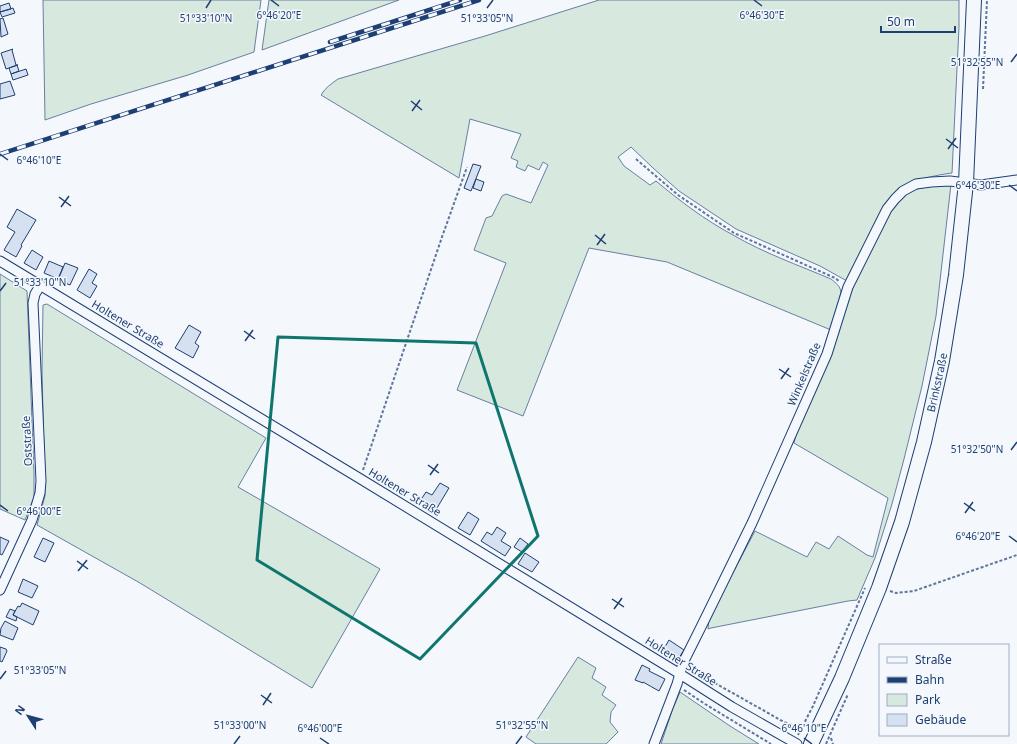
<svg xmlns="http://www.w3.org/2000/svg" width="1017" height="744" viewBox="0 0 1017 744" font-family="'Noto Sans',sans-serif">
<rect width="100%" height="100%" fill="#f4f7fb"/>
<path fill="#d7e8df" stroke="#687fa3" d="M43 0H261L254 52 188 75 91 104 45 120Z
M269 0H399L262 50Z
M599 0H959V27L952 173C936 175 919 179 904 186L847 281 820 266 736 229 679 191 653 168 631 147 618 157 624 166 650 185 656 181C680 201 705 220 733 235 764 253 798 265 831 279 836 283 840 286 841 292L831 330 667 262 589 248 523 416 457 390 506 263 474 250 486 218 492 216 502 196 506 194 531 203 548 165 543 162 539 170 528 165 525 171 516 167 518 161 511 158 521 134 470 119 459 178 321 95C325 88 331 84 338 79L485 36Z
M951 184 936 316 922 386 904 459 892 504 875 558 857 600 848 601 711 628 708 629 709 618 755 531 807 557 816 542 829 549 838 536 867 555 873 557 888 498 794 443 798 427 854 280 887 217 899 199 912 190 927 187Z
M0 274 27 291 34 473V497L25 520 0 509Z
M47 304 266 438 238 487 380 569 312 688 140 583 37 525 45 496 42 370 43 305Z
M578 657 596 668 592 678 606 687 602 695 616 705 611 712 610 722 618 732 606 744H536L526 737Z
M680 692 730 726 759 744H661L673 708Z"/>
<path fill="#d5e0f0" stroke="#1d3f73" d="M9 3 11 9 0 12V6Z
M13 8 15 13 2 17 0 12Z
M3 18 8 34 1 37 0 19Z
M13 49 12 50 16 65H18L6 69 1 53Z
M17 65 19 71 11 74 9 68Z
M26 69 28 75 13 80 11 74Z
M10 81 15 95 0 99V84Z
M473 164 481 166 471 191 464 188Z
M476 179 484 182 481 191 473 188Z
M17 209 36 220 21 245 22 246 16 257 4 250 15 232 7 227Z
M32 250 43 257 36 270 24 263Z
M49 261 63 267 58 279 44 273Z
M65 263 78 268 70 285 58 280Z
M89 269 97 274 92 283 97 286 90 298 77 290Z
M189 325 201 332 195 343 199 346 193 358 175 348Z
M440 483 449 488 434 513 418 504 426 492 432 495Z
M468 512 479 519 470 535 458 528Z
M497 527 506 533 501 541 511 547 505 556 481 541 487 532 492 535Z
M0 537 9 541 2 555 0 554Z
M43 538 54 543 45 562 34 557Z
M520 538 528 544 522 552 514 547Z
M525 553 539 562 532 572 518 564Z
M23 579 38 586 32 598 18 592Z
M22 603 39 611 33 625 13 615 18 606 20 607Z
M10 609 15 611 13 615 17 617 16 621 6 617Z
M5 621 18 628 13 640 0 635 1 628Z
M669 640 684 650 677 661 662 652Z
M0 647 6 649 7 651 2 662 0 661Z
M642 665 650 669 649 671 665 679 659 691 643 682V683L635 680Z"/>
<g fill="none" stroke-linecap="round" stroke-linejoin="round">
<g stroke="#1d3f73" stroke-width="11">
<path id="minor" d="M0 261 359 478 680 674 732 707 797 744
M0 590 32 520 40 493 41 481 33 303 35 294 40 286
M654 744 677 684 683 663 701 627 752 523 827 354 848 287 887 209 895 199 903 191 916 184 931 182 950 181 981 185 1017 180"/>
</g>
<g stroke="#1d3f73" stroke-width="16">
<g id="primary">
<path id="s1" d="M811 744 842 678 879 588 902 522 924 442 942 361 956 275 966 183 974 0"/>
</g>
</g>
<path stroke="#5e769c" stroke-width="2" stroke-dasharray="3 2" stroke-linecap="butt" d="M983 89 987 0
M636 159 678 195 734 233 835 278 840 282
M363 470 442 237 467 167
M890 591 896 593 914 591 1017 555
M706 678 784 722 795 726 803 724 807 726
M684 690 705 704 771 744
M798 735 813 706 865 588
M831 738 833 744
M826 744 848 694"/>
<use href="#minor" stroke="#f4f7fb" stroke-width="9"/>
<use href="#primary" stroke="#f4f7fb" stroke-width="14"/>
<g stroke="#1d3f73" stroke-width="4.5">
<path id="rail" d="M330 42 460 0
M0 154 479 0"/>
</g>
<use href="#rail" stroke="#f4f7fb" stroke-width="3" stroke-dasharray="9" stroke-linecap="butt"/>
</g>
<path fill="none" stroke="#0f766e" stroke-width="3" stroke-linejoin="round" d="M278 337 476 343 538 536 420 659 257 560Z"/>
<path fill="none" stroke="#1d3f73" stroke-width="1.5" d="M271 0 279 6M754 0 762 6M206 8 211 0M487 8 493 0M1011 62 1017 54M411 101 422 110M412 111 420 100M946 139 958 148M948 149 956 138M0 154 8 160M1009 185 1017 191M59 197 71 206M61 207 69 196M595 235 606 244M597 245 605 234M0 291 6 283M244 331 255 339M245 341 253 330M779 369 791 377M781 379 789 368M1011 450 1017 442M428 465 439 473M430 475 438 464M964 503 975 511M0 505 8 511M965 513 973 502M1009 536 1017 542M77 561 88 569M78 571 87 560M612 599 624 607M614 609 622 598M0 679 6 671M261 695 272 703M263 705 271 693M320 738 329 744M804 738 812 744M234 744 240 736M516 744 522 736"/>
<g text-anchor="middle" stroke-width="3" stroke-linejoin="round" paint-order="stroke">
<g font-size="11" fill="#1d3f73" stroke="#f4f7fb">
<text transform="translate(128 324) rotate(31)" y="4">Holtener Straße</text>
<text transform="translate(804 374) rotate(-67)" y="4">Winkelstraße</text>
<text dy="4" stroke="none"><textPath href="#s1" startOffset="384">Brinkstraße</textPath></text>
<text transform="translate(27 441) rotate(-93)" y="4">Oststraße</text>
<text transform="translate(405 492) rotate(31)" y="4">Holtener Straße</text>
<text transform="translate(681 661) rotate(32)" y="4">Holtener Straße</text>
</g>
</g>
<g font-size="10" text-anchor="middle" fill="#1d3f73" stroke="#f4f7fb" stroke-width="3" stroke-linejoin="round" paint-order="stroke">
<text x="762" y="19">6°46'30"E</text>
<text x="279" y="19">6°46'20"E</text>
<text x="206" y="22">51°33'10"N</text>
<text x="487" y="22">51°33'05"N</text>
<text x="977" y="66">51°32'55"N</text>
<text x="39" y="164">6°46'10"E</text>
<text x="978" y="189">6°46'30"E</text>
<text x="40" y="286">51°33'10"N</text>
<text x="977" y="453">51°32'50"N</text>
<text x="39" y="515">6°46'00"E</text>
<text x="978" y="540">6°46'20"E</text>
<text x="40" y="674">51°33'05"N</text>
<text x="240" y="729">51°33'00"N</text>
<text x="522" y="729">51°32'55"N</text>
<text x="320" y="732">6°46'00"E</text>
<text x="804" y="732">6°46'10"E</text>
</g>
<rect x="879" y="644" width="130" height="92" fill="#f4f7fb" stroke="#9eadc5"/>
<rect x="887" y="657" width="20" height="6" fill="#f4f7fb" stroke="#9eadc5"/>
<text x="915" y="664" font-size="12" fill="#1d3f73">Straße</text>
<rect x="887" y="677" width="20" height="6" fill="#1d3f73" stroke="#9eadc5"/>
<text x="915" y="684" font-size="12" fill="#1d3f73">Bahn</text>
<rect x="887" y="694" width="20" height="12" fill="#d7e8df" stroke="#9eadc5"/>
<text x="915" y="704" font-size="12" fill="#1d3f73">Park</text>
<rect x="887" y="714" width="20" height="12" fill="#d5e0f0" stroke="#9eadc5"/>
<text x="915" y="724" font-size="12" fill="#1d3f73">Gebäude</text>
<g transform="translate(28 716) rotate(306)" stroke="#f4f7fb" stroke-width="3" paint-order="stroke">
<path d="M0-3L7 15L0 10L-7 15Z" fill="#1d3f73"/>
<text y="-6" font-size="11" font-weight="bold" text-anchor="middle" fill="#1d3f73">N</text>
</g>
<path d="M881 26v6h74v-6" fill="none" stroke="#1d3f73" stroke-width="2"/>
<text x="887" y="26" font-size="12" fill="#1d3f73" stroke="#f4f7fb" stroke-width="3" paint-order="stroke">50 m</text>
</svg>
